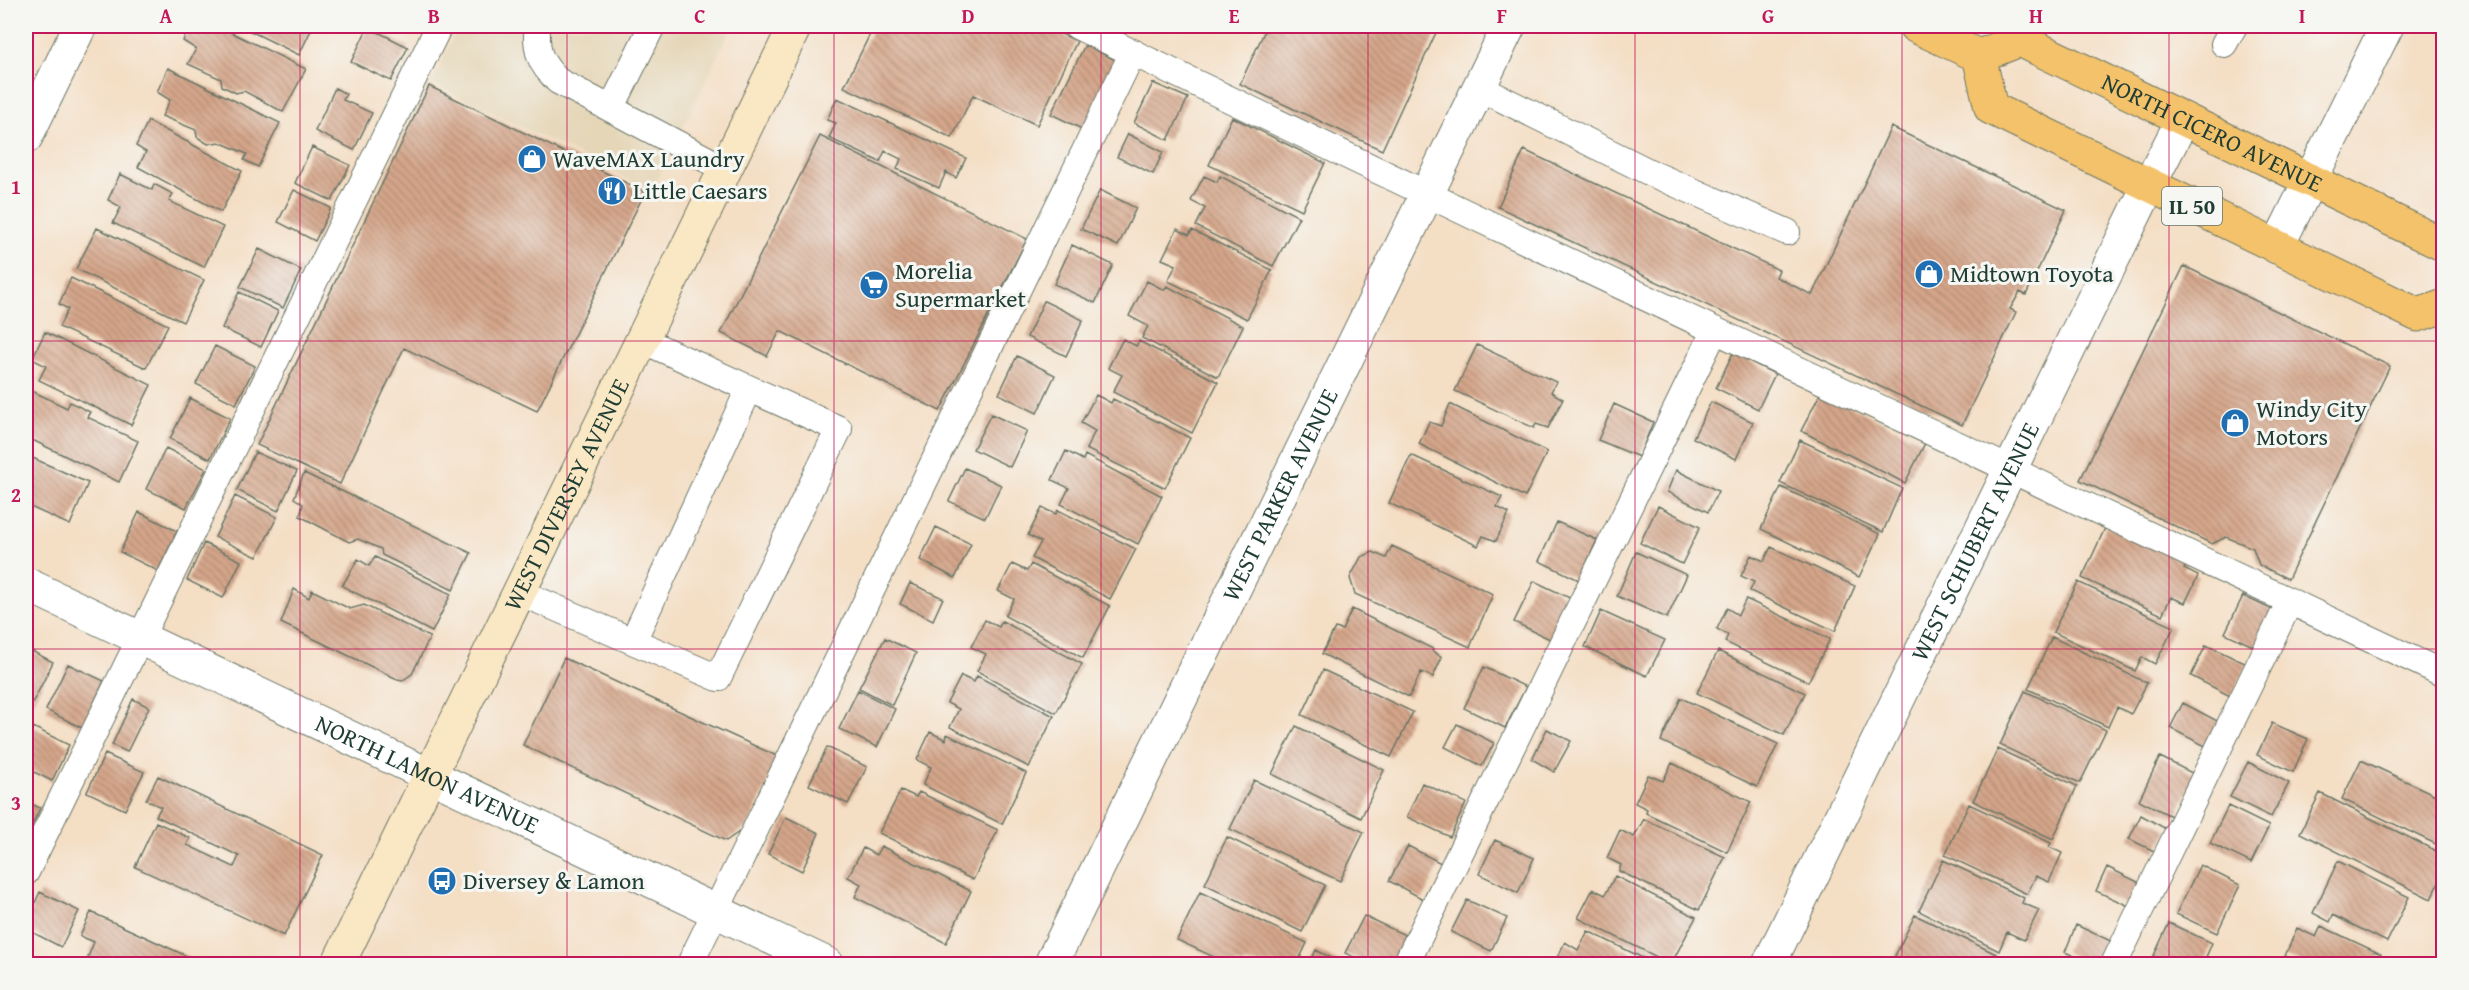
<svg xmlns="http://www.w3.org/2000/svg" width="2469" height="990" viewBox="0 0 2469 990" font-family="'Gentium Book Plus',serif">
<defs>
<pattern id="building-back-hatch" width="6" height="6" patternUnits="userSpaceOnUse" patternTransform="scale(1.5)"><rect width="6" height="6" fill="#d5a68a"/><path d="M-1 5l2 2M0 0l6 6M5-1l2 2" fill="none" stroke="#ac8872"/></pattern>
</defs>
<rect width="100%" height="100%" fill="#f6f6f2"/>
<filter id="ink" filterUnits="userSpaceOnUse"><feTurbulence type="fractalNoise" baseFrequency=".0167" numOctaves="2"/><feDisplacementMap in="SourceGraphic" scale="12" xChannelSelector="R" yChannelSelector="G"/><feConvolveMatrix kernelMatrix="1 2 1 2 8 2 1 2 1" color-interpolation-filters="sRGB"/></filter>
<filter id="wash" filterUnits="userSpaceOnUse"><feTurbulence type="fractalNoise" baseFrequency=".008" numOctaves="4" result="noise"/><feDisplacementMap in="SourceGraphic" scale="24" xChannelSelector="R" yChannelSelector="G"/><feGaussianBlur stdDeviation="1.35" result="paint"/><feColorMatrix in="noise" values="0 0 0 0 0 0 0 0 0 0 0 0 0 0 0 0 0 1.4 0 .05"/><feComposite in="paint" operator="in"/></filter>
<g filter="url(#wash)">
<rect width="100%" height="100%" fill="#f4dec4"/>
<path fill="#e5d6b7" d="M459 26H732L652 191 431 83Z"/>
<g id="blocks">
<path fill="url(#building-back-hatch)" d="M189 26H218L306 69 283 112 244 91 236 93 222 86 221 79 188 64 196 49 183 41Z
M240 26H313L299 55Z
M874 26H1044L1077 41 1037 125 973 95 952 138 844 87Z
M1267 26H1439L1382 150 1240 84Z
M368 27 408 47 391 81 351 62Z
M1085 45 1119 62 1086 131 1051 114Z
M168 68 280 123 258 167 244 160 247 154 219 142 208 144 197 137 196 130 162 116 170 100 157 92Z
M1153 83 1188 98 1168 140 1134 123Z
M429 86 645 192 537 411 404 348 340 484 257 445Z
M335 88 346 94 343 100 372 113 354 150 315 131Z
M837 98 966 158 956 178 946 172 939 188 897 169 901 159 885 151 880 162 829 138 836 123 827 120Z
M1232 117 1325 163 1302 210 1209 165Z
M148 121 242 171 221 212 138 167 146 152 136 146Z
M1891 127 2066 210 2026 295 2020 292 2010 309 2016 312 1962 425 1498 207 1524 150 1779 270 1776 277 1812 295Z
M1128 134 1163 152 1153 174 1117 157Z
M820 136 1027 239 940 411 780 331 767 356 721 333Z
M312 147 350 165 332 201 295 183Z
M120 174 152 190 154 184 173 194 169 201 223 227 204 267 113 223 121 207 108 200Z
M1204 176 1217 182 1220 176 1299 217 1273 266 1196 226 1205 208 1191 201Z
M294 190 331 208 315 241 278 222Z
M1100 190 1136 208 1118 246 1081 229Z
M97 228 204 280 183 322 76 269Z
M1177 229 1189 235 1192 230 1272 270 1247 319 1168 281 1176 265 1162 259Z
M1072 245 1113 265 1095 303 1054 284Z
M259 249 301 270 283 308 240 287Z
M2184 266 2390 366 2288 579 2259 565 2253 548 2226 537 2212 544 2080 480Z
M71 278 168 325 146 368 59 327 68 309 59 304Z
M1147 281 1164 290 1167 286 1243 326 1218 377 1142 338 1148 326 1129 316Z
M239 292 278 311 261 347 222 328Z
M1044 301 1083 320 1066 356 1027 337Z
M45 332 151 385 131 425 39 380 46 366 32 359Z
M1123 339 1136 346 1139 341 1218 382 1192 433 1113 392 1122 375 1108 368Z
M1477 345 1556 382 1551 392 1563 399 1548 428 1536 424 1534 428 1455 391Z
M215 346 255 366 236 404 196 384Z
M1733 353 1775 374 1758 409 1716 388Z
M1017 356 1055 375 1037 413 999 394Z
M30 390 67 408 70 402 90 412 87 417 138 441 119 482 26 437V401Z
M1821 392 1925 443 1905 483 1801 431Z
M1096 395 1111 403 1113 399 1190 438 1165 488 1086 449 1095 431 1081 423Z
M190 398 230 418 210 459 170 439Z
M1711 402 1753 422 1736 459 1693 438Z
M1450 404 1547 452 1525 497 1419 444 1429 422 1441 426Z
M1614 404 1653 422 1639 457 1598 440Z
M991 414 1027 431 1010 467 973 449Z
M1800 440 1902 488 1883 532 1780 483Z
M166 448 206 469 186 508 146 489Z
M1066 451 1083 460 1085 455 1162 496 1138 544 1061 504 1069 488 1052 480Z
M255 452 297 471 278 511 237 490Z
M26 455 88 483 70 525 26 505Z
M1411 455 1502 497 1497 507 1509 513 1496 541 1483 536 1478 546 1389 503Z
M965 468 1001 485 985 518 949 501Z
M1676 470 1718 491 1708 512 1667 492Z
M304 473 471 553 453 590 382 555 381 549 358 539 349 542 300 516 303 504 294 498Z
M1781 487 1880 534 1859 577 1761 529Z
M235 496 277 517 257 557 215 537Z
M1658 506 1700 527 1682 564 1640 543Z
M1042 508 1056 514 1058 510 1136 549 1110 599 1032 558 1041 542 1028 535Z
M139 512 177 531 158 571 120 552Z
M1557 522 1597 540 1579 580 1539 561Z
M2106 526 2187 563 2184 569 2198 576 2185 603 2171 597 2162 615 2082 578Z
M936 527 971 544 955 578 920 560Z
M204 543 241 561 223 598 187 580Z
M1392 546 1493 594 1470 647 1355 594 1350 578 1361 557 1373 552 1386 558Z
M1771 547 1855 586 1835 631 1750 591 1754 582 1741 576 1751 555 1764 561Z
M1636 552 1687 575 1667 618 1617 596Z
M375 557 451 594 432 632 342 586 358 559 369 566Z
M1012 564 1027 571 1031 564 1110 606 1083 658 1005 616 1014 599 998 591Z
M1534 581 1574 600 1554 641 1514 622Z
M2078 582 2174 627 2155 664 2142 657 2135 671 2053 632Z
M910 583 943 598 933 620 900 604Z
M294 589 309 598 312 590 350 609 364 605 430 637 412 674 403 680 397 679 281 623Z
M2243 596 2277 612 2259 649 2225 633Z
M1746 599 1830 639 1808 682 1725 642 1728 635 1717 629 1727 608 1738 615Z
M1352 609 1433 649 1432 651 1442 657 1433 677 1421 672 1409 697 1322 654 1335 628 1342 630Z
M1601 611 1665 640 1647 676 1585 647Z
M985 620 999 627 1002 621 1082 664 1056 713 977 671 986 654 971 647Z
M2052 637 2147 683 2131 714 2117 707 2108 727 2028 689Z
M885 638 916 653 892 705 859 688Z
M2206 645 2247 664 2232 697 2191 676Z
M26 648 53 662 33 702 26 699Z
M1718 651 1805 693 1784 735 1697 693Z
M564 658 779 757 749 825 726 841 523 745Z
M68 664 104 681 82 728 46 710Z
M1484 667 1526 687 1505 728 1464 708Z
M1323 670 1413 712 1391 757 1302 715Z
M961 676 974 682 977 676 1054 716 1029 767 950 727 959 709 947 703Z
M858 690 895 709 877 747 839 729Z
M2025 691 2106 730 2080 783 2000 745Z
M1681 698 1778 744 1757 787 1661 741Z
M133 699 149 707 127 752 112 745Z
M2183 703 2223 724 2211 749 2170 728Z
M2272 723 2308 739 2293 772 2257 755Z
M1457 724 1494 743 1482 766 1445 747Z
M1296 726 1384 770 1361 818 1272 774Z
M33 727 69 745 52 781 26 768V742Z
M1547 729 1571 741 1554 772 1532 759Z
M930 732 946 740 947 734 1026 773 1002 824 923 785 931 767 917 760Z
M827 747 867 767 848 804 809 785Z
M1998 749 2077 786 2053 839 1973 801Z
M105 754 144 772 125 810 87 792Z
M2160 757 2196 775 2175 818 2139 800Z
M2361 760 2444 799V848L2342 799Z
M2248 762 2289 783 2271 817 2230 797Z
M1672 763 1751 802 1727 852 1646 813 1647 809 1635 803 1648 775 1663 781Z
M158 776 323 855 284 936 135 867 156 822 190 838 187 845 234 867 239 856 156 816 161 807 146 800Z
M1254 780 1364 832 1340 881 1230 829Z
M1422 783 1466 803 1450 837 1407 817Z
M901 790 916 797 919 792 998 830 973 880 879 833Z
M2320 793 2444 855V872L2431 899 2300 833Z
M26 801 40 808 26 838Z
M1969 804 2051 843 2049 847 2062 853 2049 882 2036 876 2027 894 1945 855Z
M2228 806 2269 826 2251 863 2210 843Z
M2141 815 2168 830 2156 852 2129 839Z
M786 817 819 833 802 871 768 854Z
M1644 819 1725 857 1699 910 1619 871 1621 865 1607 858 1620 830 1634 837Z
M1227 837 1325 885 1302 932 1205 884Z
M1495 840 1534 858 1518 893 1479 874Z
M881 846 971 891 946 943 855 897 861 884 848 877 863 848 876 855Z
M1408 846 1441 863 1423 899 1389 881Z
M1943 860 2024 898 2022 903 2039 910 2024 940 2007 932 1999 951 1919 911Z
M2338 861 2409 897 2387 942 2333 915 2330 922 2313 913Z
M2200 865 2240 885 2217 933 2176 914Z
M2107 867 2140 883 2129 906 2096 891Z
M1615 876 1696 917 1671 964 1578 918 1593 889 1605 895Z
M40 892 79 911 61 947 26 929V922Z
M1200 892 1307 943 1297 964H1229L1177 940Z
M1467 900 1507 918 1491 951 1451 932Z
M91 912 204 964H105L88 957 94 942 80 936Z
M1915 915 1996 954 1995 957 2009 964H1891Z
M1364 916 1405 935 1392 964H1369L1345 953Z
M2169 923 2212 943 2203 964H2157L2151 962Z
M2076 925 2113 942 2103 964H2092L2065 952Z
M2321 926 2381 954 2376 964H2304L2285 956 2297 928 2316 937Z
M1588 931 1655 964H1554L1565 942 1578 950Z
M1316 950 1343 964H1309Z"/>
</g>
</g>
<g filter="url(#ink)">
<use href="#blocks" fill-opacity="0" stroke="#6a7566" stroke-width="1.5"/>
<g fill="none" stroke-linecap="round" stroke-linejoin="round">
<g stroke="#6a7566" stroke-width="28">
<path id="service" d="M537 26C536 52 539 62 558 81L725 169
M1077 26 1479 219 2444 674
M2224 44 2234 26
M1478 87 1653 174 1787 232
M611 109 652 26
M519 592 718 678 839 429 642 340
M633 641 749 389
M26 872 439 26
M690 964 1133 52
M1406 964 1715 330
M2114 964 2290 601"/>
</g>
<g stroke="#6a7566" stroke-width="35">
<g id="minor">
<path d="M26 137 80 26"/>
<path d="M2277 247 2387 26"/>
<path id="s1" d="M26 584 827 964"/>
<path id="s2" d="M1051 964 1509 26"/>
<path id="s3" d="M1769 964 2149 185 2183 119"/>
</g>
</g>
<g stroke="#6a7566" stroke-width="35">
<g id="secondary">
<path id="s4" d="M338 964 795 26"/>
</g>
</g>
<g stroke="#6a7566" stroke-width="35">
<g id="primary">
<path id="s5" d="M1915 26 1979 56 2020 40 2444 245"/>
<path d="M1979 56 1991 108 2418 315 2444 306"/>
</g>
</g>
<use href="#service" stroke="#fff" stroke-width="26"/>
<use href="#minor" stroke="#fff" stroke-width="33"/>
<use href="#secondary" stroke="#fae7c3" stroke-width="33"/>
<use href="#primary" stroke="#f3c26a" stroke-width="33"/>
</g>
</g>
<path fill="none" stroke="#c2185b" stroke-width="1.5" stroke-opacity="0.55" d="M300 26V964M567 26V964M834 26V964M1101 26V964M1368 26V964M1635 26V964M1902 26V964M2169 26V964M26 341H2444M26 649H2444"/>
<defs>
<g id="shop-disc" transform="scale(1.5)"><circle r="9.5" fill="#1f6fb2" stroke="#f6f6f2"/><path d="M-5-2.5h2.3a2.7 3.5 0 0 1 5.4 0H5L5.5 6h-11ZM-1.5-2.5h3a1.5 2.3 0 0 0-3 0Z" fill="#fff"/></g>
<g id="restaurant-disc" transform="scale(1.5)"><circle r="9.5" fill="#1f6fb2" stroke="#f6f6f2"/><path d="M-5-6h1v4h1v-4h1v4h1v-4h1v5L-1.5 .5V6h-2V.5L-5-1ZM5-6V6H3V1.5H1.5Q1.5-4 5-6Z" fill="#fff"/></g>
<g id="supermarket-disc" transform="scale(1.5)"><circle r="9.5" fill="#1f6fb2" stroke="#f6f6f2"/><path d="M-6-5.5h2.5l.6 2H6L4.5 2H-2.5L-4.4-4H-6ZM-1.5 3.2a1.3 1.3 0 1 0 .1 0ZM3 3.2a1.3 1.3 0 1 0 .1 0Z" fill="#fff"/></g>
<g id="bus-disc" transform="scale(1.5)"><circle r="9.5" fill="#1f6fb2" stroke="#f6f6f2"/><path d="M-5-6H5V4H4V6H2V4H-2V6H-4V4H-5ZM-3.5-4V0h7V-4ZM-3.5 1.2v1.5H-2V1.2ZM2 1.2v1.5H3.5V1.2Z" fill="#fff"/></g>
</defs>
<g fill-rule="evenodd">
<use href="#shop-disc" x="532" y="159"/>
<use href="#restaurant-disc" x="612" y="191"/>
<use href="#shop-disc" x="1929" y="274"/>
<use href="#supermarket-disc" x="874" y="285"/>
<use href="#shop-disc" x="2235" y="423"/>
<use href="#bus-disc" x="442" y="881"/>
</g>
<g text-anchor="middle" stroke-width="6" stroke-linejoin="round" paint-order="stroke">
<rect fill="#f6f6f2" stroke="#60746d" stroke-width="1.5" x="2162" y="187" width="60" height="38" rx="4.5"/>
<g font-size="22" font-weight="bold" fill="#1f3d34">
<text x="2192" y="214">IL 50</text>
</g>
<g font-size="24" fill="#1f3d34" stroke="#f6f6f2">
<text dy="8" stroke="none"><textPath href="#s5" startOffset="328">NORTH CICERO AVENUE</textPath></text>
<text dy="8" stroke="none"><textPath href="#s4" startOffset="522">WEST DIVERSEY AVENUE</textPath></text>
<text dy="8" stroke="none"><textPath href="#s2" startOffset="522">WEST PARKER AVENUE</textPath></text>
<text dy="8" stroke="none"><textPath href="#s3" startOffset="470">WEST SCHUBERT AVENUE</textPath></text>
<text dy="8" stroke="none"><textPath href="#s1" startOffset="444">NORTH LAMON AVENUE</textPath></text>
</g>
<g font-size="24" fill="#1f3d34" stroke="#f6f6f2" text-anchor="start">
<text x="553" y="167">WaveMAX Laundry</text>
<text x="633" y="199">Little Caesars</text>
<text x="895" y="279">Morelia<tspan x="895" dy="28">Supermarket</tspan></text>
<text x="1950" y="282">Midtown Toyota</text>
<text x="2256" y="417">Windy City<tspan x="2256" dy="28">Motors</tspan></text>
<text x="463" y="889">Diversey &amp; Lamon</text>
</g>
</g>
<rect width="2469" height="990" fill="none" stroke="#f6f6f2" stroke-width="66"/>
<rect x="33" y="33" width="2403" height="924" fill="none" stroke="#c2185b" stroke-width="2"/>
<g font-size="20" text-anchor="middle" font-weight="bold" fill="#c2185b">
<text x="166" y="23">A</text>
<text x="434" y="23">B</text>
<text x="700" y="23">C</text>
<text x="968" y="23">D</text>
<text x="1234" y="23">E</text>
<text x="1502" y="23">F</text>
<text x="1768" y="23">G</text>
<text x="2036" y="23">H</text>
<text x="2302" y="23">I</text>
<text x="16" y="194">1</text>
<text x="16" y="502">2</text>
<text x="16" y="810">3</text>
</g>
</svg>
